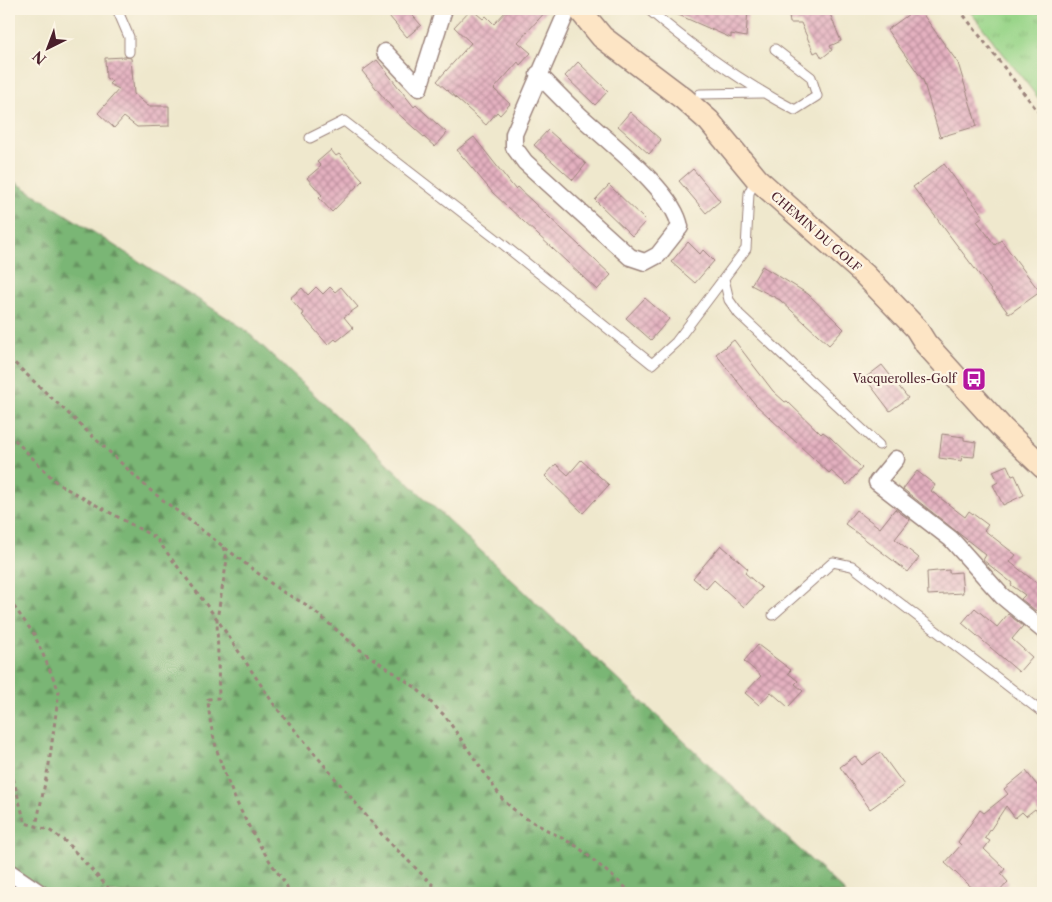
<svg xmlns="http://www.w3.org/2000/svg" width="1052" height="902" viewBox="0 0 1052 902" font-family="'Libre Caslon Text',serif">
<defs>
<pattern id="grass-tufts" width="24" height="20" patternUnits="userSpaceOnUse" patternTransform="scale(1.25)"><rect width="24" height="20" fill="#99d589"/><path d="M3 7l-1-3M5 7V3M7 7l1-3M15 17l-1-3M17 17v-4M19 17l1-3" fill="none" stroke="#85b676"/></pattern>
<pattern id="forest-firs" width="22" height="20" patternUnits="userSpaceOnUse" patternTransform="scale(1.25)"><rect width="22" height="20" fill="#7ab675"/><path d="M5 1l3.5 6h-7zM16 11l3.5 6h-7z" fill="#669360"/></pattern>
<pattern id="building-cross-hatch" width="8" height="8" patternUnits="userSpaceOnUse" patternTransform="scale(1.25)"><rect width="8" height="8" fill="#e4b1c0"/><path d="M0 0l8 8M0 8l8-8" fill="none" stroke="#bb8f9c"/></pattern>
</defs>
<rect width="100%" height="100%" fill="#fcf5e5"/>
<filter id="ink" filterUnits="userSpaceOnUse"><feTurbulence type="fractalNoise" baseFrequency=".02" numOctaves="2"/><feDisplacementMap in="SourceGraphic" scale="10" xChannelSelector="R" yChannelSelector="G"/><feConvolveMatrix kernelMatrix="1 2 1 2 8 2 1 2 1" color-interpolation-filters="sRGB"/></filter>
<filter id="wash" filterUnits="userSpaceOnUse"><feTurbulence type="fractalNoise" baseFrequency=".0096" numOctaves="4" result="noise"/><feDisplacementMap in="SourceGraphic" scale="20" xChannelSelector="R" yChannelSelector="G"/><feGaussianBlur stdDeviation="1.12" result="paint"/><feColorMatrix in="noise" values="0 0 0 0 0 0 0 0 0 0 0 0 0 0 0 0 0 1.4 0 .05"/><feComposite in="paint" operator="in"/></filter>
<g filter="url(#wash)">
<rect width="100%" height="100%" fill="#efe8cd"/>
<path fill="url(#grass-tufts)" stroke="#727a5a" d="M968 9H1043V104Z"/>
<path fill="url(#forest-firs)" stroke="#626a50" d="M9 178 243 328 846 893H9Z"/>
<g id="blocks">
<path fill="url(#building-cross-hatch)" d="M383 9H407L421 25 407 37Z
M471 9 483 19 486 16 494 24 508 9H548L518 42 531 53 520 65 518 62 494 89 510 104 500 115 497 112 486 125 437 81 471 43 454 27Z
M665 9H748L746 37 731 34V38Z
M788 9H828L841 41 830 46 832 50 822 58 818 51 814 53 801 23H790Z
M916 9H919L958 63 977 126 940 137 923 80 887 30Z
M125 57 131 58 134 94 148 106H169V126L137 127 124 117 114 128 98 113 119 89 109 84 112 81 106 78 105 58Z
M377 60 414 107 416 105 447 133 435 147 393 109 362 71Z
M578 62 608 91 595 105 565 76Z
M630 112 661 140 649 154 618 126Z
M548 130 586 164 573 180 534 145Z
M474 137 515 189 517 187 611 275 597 290 493 193 457 150Z
M331 150 336 156 339 154 363 180 332 212 319 198 322 195 307 178 321 166 317 162Z
M944 164 983 216 977 221 995 245 1001 240 1040 292 1009 314 913 187Z
M693 169 720 201 706 213 679 181Z
M609 185 646 221 632 236 595 200Z
M688 242 700 254 703 250 714 261 695 283 671 262Z
M762 266 808 294 839 324 844 329 829 345 780 300 751 285Z
M316 287 323 294 330 287 335 292 341 287 358 307 344 317 353 328 337 341 335 339 328 345 302 315 304 314 290 298 302 288 308 295Z
M645 298 669 319 651 340 626 318Z
M734 340 773 391 785 402 787 401 821 434 823 432 831 438 862 468 847 485 831 471 829 473 755 404 716 354Z
M882 365 908 398 890 411 865 378Z
M942 434 964 437V440L976 442 974 457 962 456 961 461 939 458Z
M581 460 609 485 583 513 545 476 556 464 568 475Z
M1007 465 1012 476 1015 475 1024 495 1003 505 993 485 998 482 993 471Z
M917 471 935 485 931 491 965 517 969 511 988 525 984 530 1016 555 1010 562 1043 588V602L1036 611 1021 599 1025 595 1011 585 1012 583 983 560 986 555 903 489Z
M895 509 910 520 895 539 919 558 908 572 845 524 856 510 880 528Z
M721 545 748 569 745 573 762 588 744 607 714 580 706 589 693 578Z
M949 570V573L961 572 963 593 928 595 927 572Z
M975 608 997 627 1008 614 1023 626 1012 639 1032 657 1019 672 962 623Z
M758 645 791 670 788 673 798 681 795 684 803 691 788 707 771 692 759 705 745 693 761 676 744 661Z
M880 752 904 785 870 809 840 767 855 756 862 765Z
M1026 771 1043 793V819L1035 809 1026 816 1022 812 1015 818 1006 806 985 838 990 841 984 849 1005 869 1001 874 1008 882 998 893H978L945 863 961 845 958 842 980 810 984 813 1008 794 1004 789Z"/>
</g>
</g>
<g filter="url(#ink)">
<use href="#blocks" fill-opacity="0" stroke="#9c847c" stroke-width="1"/>
<g fill="none" stroke-linecap="round" stroke-linejoin="round">
<g stroke="#9c847c" stroke-width="11">
<path id="lane" d="M117 9 129 37V52
M648 9C694 48 741 82 795 110L817 96 811 77 775 49
M700 94 762 93
M310 138 344 121 499 241 652 364 676 342 746 249 749 193 756 179
M724 279 729 300 739 314 879 445
M773 615 833 562 852 566 1043 713"/>
</g>
<g stroke="#9c847c" stroke-width="19">
<path id="street" d="M385 52 419 88 444 9
M538 74C551 87 563 100 576 112 603 138 674 190 680 227L658 255 645 262 630 257 525 162 514 147V134L568 9
M896 459 877 482 951 539 1002 596 1043 630
M9 872 40 893"/>
</g>
<g stroke="#9c847c" stroke-width="25">
<path id="secondary" d="M579 9 602 37 684 99 709 121 757 179 864 274 916 328 926 344 1002 428 1043 467"/>
</g>
<path stroke="#9c847c" stroke-width="3" stroke-dasharray="4 4" stroke-linecap="butt" d="M959 9 1043 118
M1034 9 1043 21
M9 358 150 490 281 591 307 605 359 649 415 687 445 716 503 800 520 815 578 847 632 893
M9 434 58 484 156 538 217 619 275 706 383 836 441 893
M223 547 227 560 217 619 219 698 208 699C211 762 249 835 286 884L289 893
M9 600 34 634 59 691 49 764 36 826
M9 763 25 823 49 830 66 842 113 893"/>
<use href="#lane" stroke="#fff" stroke-width="9"/>
<use href="#street" stroke="#fff" stroke-width="16"/>
<use href="#secondary" stroke="#fde5c5" stroke-width="22"/>
</g>
</g>
<defs>
<g id="bus-square" transform="scale(1.25)"><rect x="-9" y="-9" width="18" height="18" rx="4" fill="#b5179e" stroke="#fcf5e5"/><path d="M-5-6H5V4H4V6H2V4H-2V6H-4V4H-5ZM-3.5-4V0h7V-4ZM-3.5 1.2v1.5H-2V1.2ZM2 1.2v1.5H3.5V1.2Z" fill="#fff"/></g>
</defs>
<g fill-rule="evenodd">
<use href="#bus-square" x="974" y="379"/>
</g>
<g text-anchor="middle" stroke-width="4.5" stroke-linejoin="round" paint-order="stroke">
<g font-size="12" fill="#4a1f2b" stroke="#fcf5e5">
<text transform="translate(816 232) rotate(41)" y="4">CHEMIN DU GOLF</text>
</g>
<g font-size="12" fill="#4a1f2b" stroke="#fcf5e5" text-anchor="end">
<text x="956" y="383">Vacquerolles-Golf</text>
</g>
</g>
<rect width="1052" height="902" fill="none" stroke="#fcf5e5" stroke-width="30"/>
<g transform="translate(48 48) rotate(222)" stroke="#fcf5e5" stroke-width="4" paint-order="stroke">
<path d="M0-4L9 19L0 12L-9 19Z" fill="#4a1f2b"/>
<text y="-8" font-size="14" font-weight="bold" text-anchor="middle" fill="#4a1f2b">N</text>
</g>
</svg>
